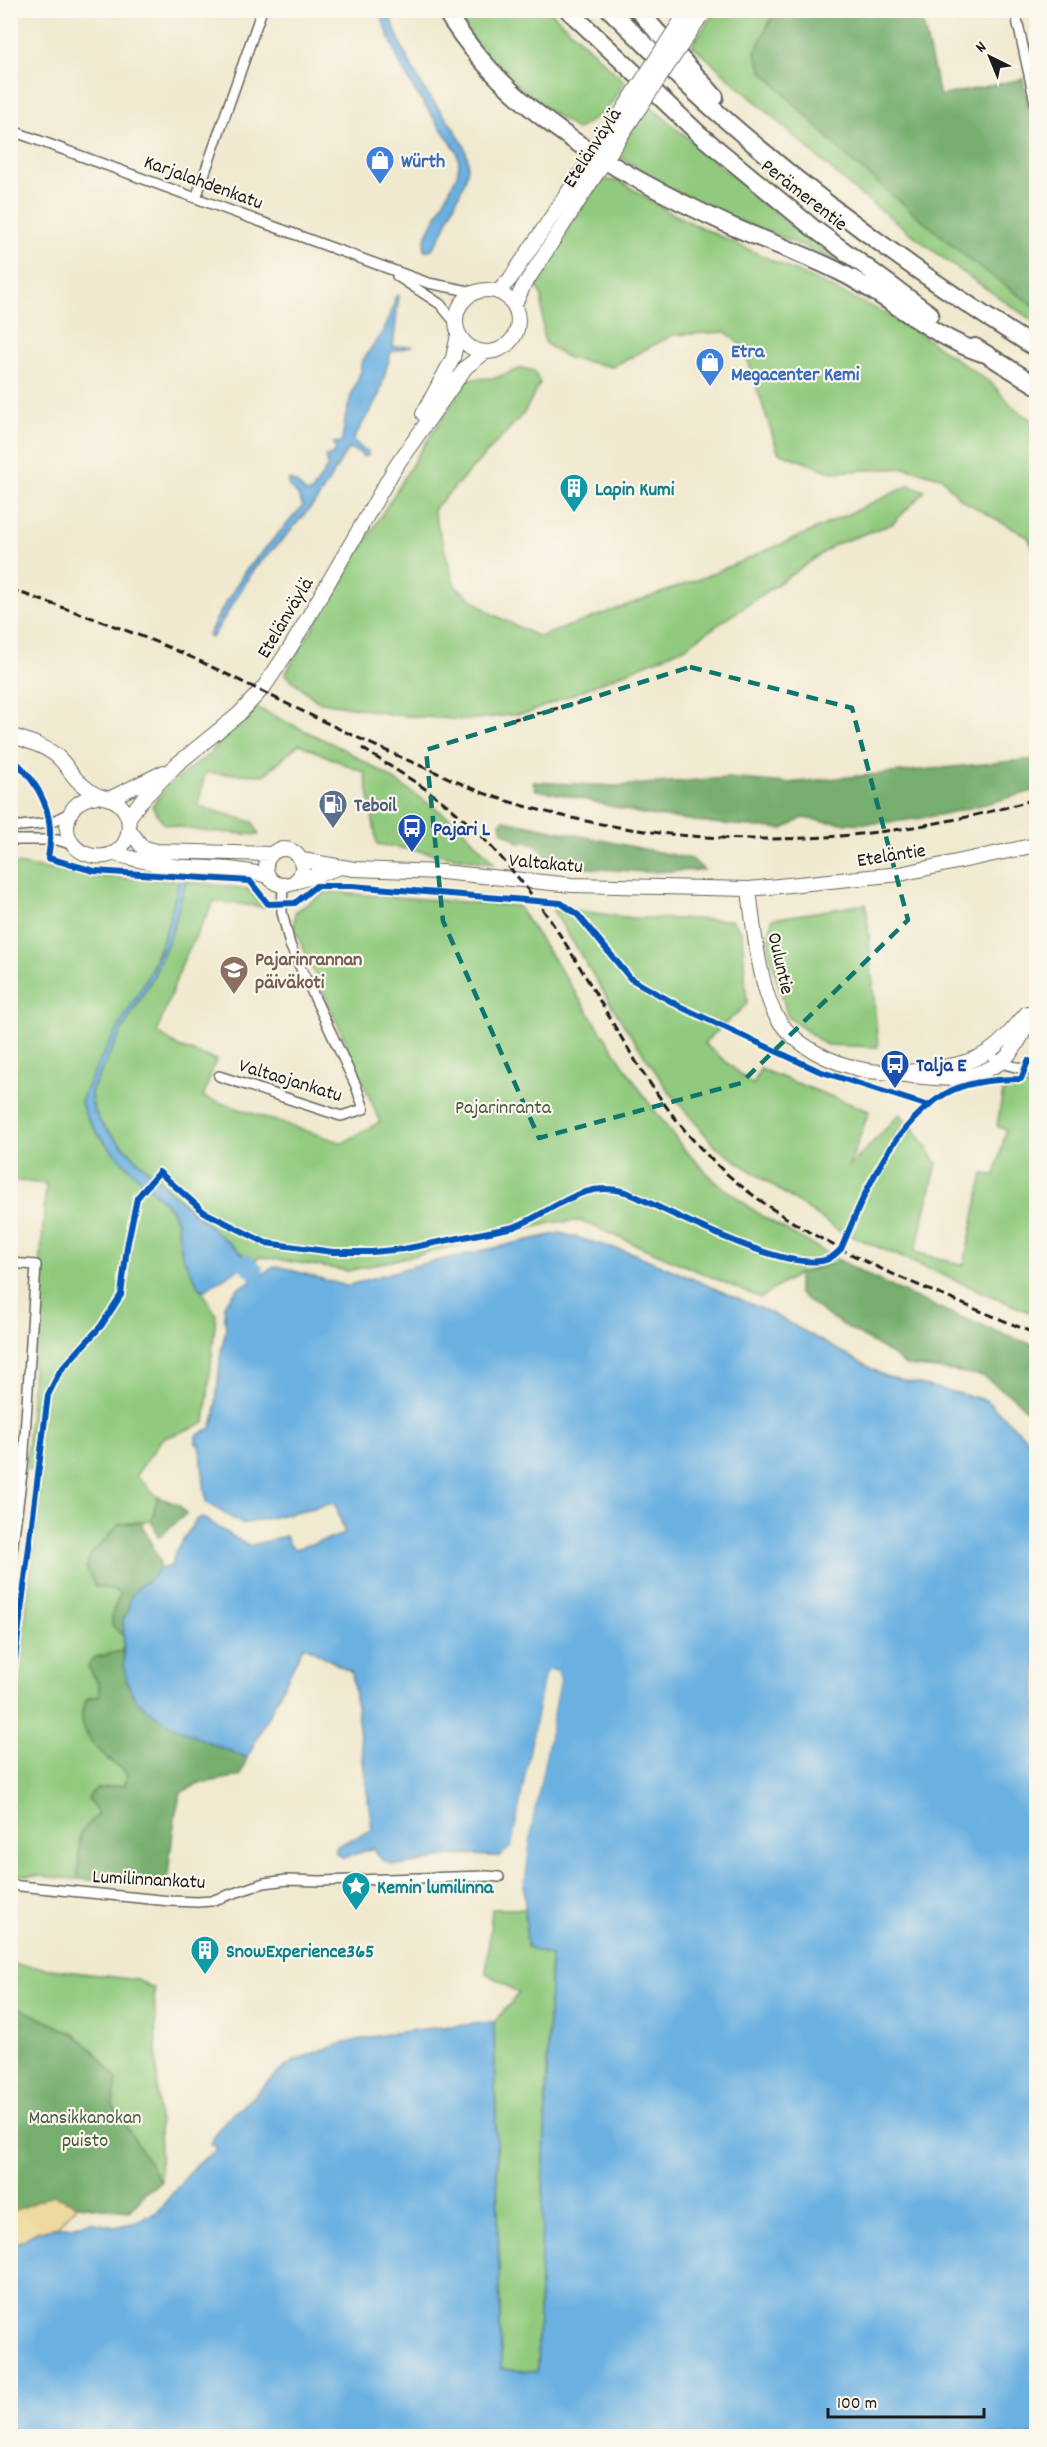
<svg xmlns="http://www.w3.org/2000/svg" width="1047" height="2447" viewBox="0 0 1047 2447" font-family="Dekko,sans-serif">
<rect width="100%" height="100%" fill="#fbf7ec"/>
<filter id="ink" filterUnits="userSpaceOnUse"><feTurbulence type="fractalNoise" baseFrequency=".0167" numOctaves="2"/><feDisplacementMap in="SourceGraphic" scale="12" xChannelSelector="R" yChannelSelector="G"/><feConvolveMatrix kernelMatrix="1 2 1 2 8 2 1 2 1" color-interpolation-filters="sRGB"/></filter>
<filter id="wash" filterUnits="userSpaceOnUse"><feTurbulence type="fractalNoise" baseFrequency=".008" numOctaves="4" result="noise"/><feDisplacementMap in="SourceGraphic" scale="24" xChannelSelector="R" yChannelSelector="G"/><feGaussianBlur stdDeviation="1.35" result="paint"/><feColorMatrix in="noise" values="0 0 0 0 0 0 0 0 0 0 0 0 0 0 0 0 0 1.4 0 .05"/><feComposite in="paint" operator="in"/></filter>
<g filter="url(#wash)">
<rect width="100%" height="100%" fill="#f0e9cf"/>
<path fill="#91ca7e" stroke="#56734d" stroke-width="1.5" d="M452 11H550L625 82 607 110 577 130 536 101 492 63Z
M715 11H775L755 52 971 261 1036 307V323L952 265 852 188 692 45Z
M649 105 791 226 850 271 804 246 731 218 667 187 619 156V150Z
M603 180 620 181 667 211 700 227 898 319 991 383 1017 411 1036 423V555L1028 537 960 499 941 477 907 468 831 472 778 452 744 348 726 332 673 335 612 367 568 358 546 344 543 335 542 299 535 279 596 186Z
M522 368 534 371 540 383 524 413 433 510 455 586 492 614 539 637 702 578 805 534 910 485 925 491 892 524 836 544 684 648 528 713 467 720 396 715 317 701 285 674 416 458 468 379 495 378Z
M255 707 341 748 385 774 457 823 495 864 377 844 365 773 299 744 264 775 205 773 198 806 253 822 259 835 201 831 164 824 152 806 167 786 208 755Z
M10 863 89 876 179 881 168 925 150 972 85 1091 98 1134 172 1210 177 1222 182 1255 216 1315 205 1423 162 1439 136 1475 158 1497 151 1521 120 1524 95 1586 114 1590 120 1594 112 1614V1625L124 1637 122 1651 93 1658 92 1675 99 1684V1696L88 1698 83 1706 107 1759 128 1774 124 1785 96 1789 98 1814 80 1834 78 1879 11 1874V1746L42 1470 26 1469 46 1184 11 1180Z
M186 881 248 889 264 907 214 901 184 959 157 1032 179 1047 216 1060 203 1097 343 1143 380 1122 344 1038 294 928 295 912 326 892 518 906 646 1099 683 1148 715 1181 763 1217 841 1261 798 1274 760 1298 581 1221 556 1222 348 1271 262 1257 251 1261C198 1219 149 1173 102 1125 95 1114 91 1104 91 1092L121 1032 154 975 172 932Z
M866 904 878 1047 826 1045 788 1017 768 948 772 919Z
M551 907 632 918 732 920 742 933 747 1004 704 1043 753 1085 760 1069 869 1111 849 1167 900 1114 915 1130 937 1163 915 1252 964 1265 983 1174 995 1175 1006 1130 997 1126 1003 1091 1036 1084V1315L838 1230 716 1147 670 1093 624 1025Z
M492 1909H525L527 1947 551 1956 537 2373 501 2369 494 2022 519 1993 486 1973Z
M11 1964 137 1980 154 1988 161 2182 147 2191 129 2211 78 2205 53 2195 11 2212Z"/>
<path fill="#74ae6d" stroke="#486544" stroke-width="1.5" d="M775 11H920L940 96 1023 79 1036 140V307L971 261 848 158 762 71 755 52Z
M1036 759V790C962 812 880 834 803 818L783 829 711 823 642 814 570 796 536 790 533 782 615 786 727 778 787 783Z
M504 820 692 859 704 870 647 872 572 867 546 856 538 846 525 842 520 843 502 831 500 823Z
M841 1261C904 1295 969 1322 1036 1346V1420L1014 1398 983 1376 946 1370 907 1366 885 1350 828 1316 798 1293V1274Z
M158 1497 179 1505 186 1514 159 1537 151 1521Z
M141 1522 160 1562 159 1569 153 1577 141 1585 131 1596 128 1612 123 1620 124 1637 112 1625V1614L120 1594 114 1590 95 1586 86 1568 90 1555 120 1524Z
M122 1651 132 1693 168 1723 247 1758 240 1776 202 1783 181 1792 175 1816 167 1882 159 1886 78 1879 80 1834 98 1814 88 1798 96 1789 124 1785 128 1774C106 1758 66 1729 88 1698L99 1696V1684L88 1667 93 1658Z
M11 2004 76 2035 94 2051 117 2079 113 2105 161 2182 147 2191 129 2211 78 2205 53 2195 11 2212Z"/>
<path fill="#eeda9e" stroke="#857b5d" stroke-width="1.5" d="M53 2195 78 2205 57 2227 37 2232 11 2247V2212Z"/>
<path fill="#6bb0e1" stroke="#44667e" stroke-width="1.5" d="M379 11H388C397 37 408 62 422 86 436 109 467 136 468 163 468 180 458 195 452 210 446 223 441 241 430 250H424L425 239 457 175 459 163 457 151 415 91 401 66Z
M399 295 393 347 412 346 391 352 379 395 353 440 363 450 368 451V456L363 457 360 453 348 449 317 500 284 538 254 569 212 638 208 636 219 614 245 571 303 506 297 494 289 486V480L295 482 306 493 312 492 328 466 325 456 332 455 336 450 333 443 342 442 345 419 352 393 361 371V363L383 331 394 306 395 297Z
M179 881H186L172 932 154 975 121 1032 91 1092C90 1104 95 1114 102 1125 149 1173 198 1219 251 1261L205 1290 200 1289 182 1255 177 1222 172 1210C148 1185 87 1134 81 1102 98 1057 126 1017 149 974 164 945 171 913 179 881Z
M560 1233 635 1254 769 1312 885 1376 986 1400 1036 1447V2436H11L10 2247 37 2232 57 2227H71L90 2222 115 2227 136 2222 157 2212 197 2164 216 2150V2146L211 2145C217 2125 234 2113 249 2100 262 2089 280 2068 295 2061 353 2033 430 2028 494 2022L501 2369 537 2372 551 1956 527 1947 524 1885 532 1823 560 1680 554 1670 545 1675 512 1847 501 1856C487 1857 473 1854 460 1855 436 1855 409 1871 386 1862 380 1860 377 1854 374 1848L343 1858 335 1852 337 1846 372 1830 352 1673 304 1645 247 1758C218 1746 145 1720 132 1692 119 1667 126 1645 123 1620L128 1612 131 1596 141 1585 153 1577 159 1569 169 1567 172 1564 175 1552 196 1520 202 1517 248 1546 286 1536 289 1544 295 1549 345 1534 335 1503 242 1524 206 1502 200 1444H196V1436L211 1428 215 1415 221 1351 226 1330 224 1305 238 1288 250 1282 252 1271 255 1269 263 1274 272 1267H281L346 1286 414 1266Z"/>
<path fill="#f0e9cf" d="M550 1670 557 1672 560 1680 532 1823 524 1885 521 1884 530 1823 557 1680 553 1673 548 1676 515 1848 509 1856 505 1858 501 1856 512 1847 545 1675Z"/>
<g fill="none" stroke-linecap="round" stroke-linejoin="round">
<path stroke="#6bb0e1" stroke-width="18" d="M247 1264 254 1270"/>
</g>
</g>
<g filter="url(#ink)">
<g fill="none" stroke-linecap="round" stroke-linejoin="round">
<g stroke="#66645b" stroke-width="12">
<path id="street" d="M1015 10 1036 107
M10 130 428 283 474 292
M196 198 262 10
M397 276 440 304 455 322
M10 827 50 823 71 812
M10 840H58L73 845
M988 1052 1000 1063 1036 1072
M219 1076 341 1116 364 1109 356 1086 290 945 282 912 283 886
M10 1263 36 1265 23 1466 10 1567
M10 1885 170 1901 198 1902 211 1901 264 1883 287 1880 320 1881 487 1876 499 1877"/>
</g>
<g stroke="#66645b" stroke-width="16">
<path id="secondary" d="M456 321a31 31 0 1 1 62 0a31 31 0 1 1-62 0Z
M498 292 510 279 619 116
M514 306 523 287 630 122
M423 414 453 358 458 335
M10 735C27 741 47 746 60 759 67 766 72 776 80 783 85 787 93 794 99 796 109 799 116 799 123 808 128 815 130 825 128 834 119 872 59 858 68 820 71 805 83 798 97 796
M111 798 164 772
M128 819 140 802 176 765 239 714 264 687 292 645 396 466 466 367 484 353
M129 829 142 847 156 851 271 854
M266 867a18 18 0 1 1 36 0a18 18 0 1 1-36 0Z
M114 854C130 857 147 863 164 865 201 870 231 865 268 876
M302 860 354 869 442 872 572 885 749 889 900 874 1036 845
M298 881 338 868
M749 889C753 924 759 983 775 1014 792 1046 835 1065 869 1071 878 1072 888 1072 897 1074 933 1079 964 1084 998 1064 1017 1052 1025 1027 1036 1008
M907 1072C934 1068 964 1067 988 1052 1004 1042 1015 1026 1027 1013"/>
</g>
<g stroke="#66645b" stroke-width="20">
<path id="highway" d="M445 10C508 114 620 175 727 224 764 241 803 253 840 272 889 296 930 336 982 353
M568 10 699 134 813 228 930 314
M610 10C646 45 681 81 719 114 816 199 926 280 1036 348
M638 10 715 97
M975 347 1036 385"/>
</g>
<use href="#street" stroke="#fff" stroke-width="9"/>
<use href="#secondary" stroke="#fff" stroke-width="14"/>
<use href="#highway" stroke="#fff" stroke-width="16"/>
<path stroke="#1c1c1c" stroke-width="3" stroke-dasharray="9 4.5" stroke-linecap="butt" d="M10 589C71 611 134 631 193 658 273 696 351 737 433 771 454 780 476 791 498 798 673 854 861 851 1036 799
M510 720 579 703
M362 748C393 769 425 786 453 810 489 841 521 879 548 917 603 997 641 1089 710 1158 795 1243 927 1288 1036 1334"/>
<g stroke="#66645b" stroke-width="16" stroke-linecap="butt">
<path id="secondary-bridge" d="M619 116 688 10
M630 122 700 17"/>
</g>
<use href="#secondary-bridge" stroke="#fff" stroke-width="14"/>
<g stroke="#fbf7ec" stroke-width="10">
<path id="cycleway" d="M10 756C42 785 56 816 48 858L94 871 250 881 268 904 295 903 316 886H352L561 903 578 915 631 979 681 1007 819 1071 929 1106
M10 1699 48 1395 60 1371 101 1326 121 1295 127 1247 137 1198 159 1172 204 1212 266 1243 333 1252H372L404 1249 514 1227C554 1212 580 1179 626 1192 665 1209 793 1278 830 1258 834 1256 838 1252 841 1249 865 1193 890 1127 945 1094 967 1081 997 1079 1021 1079L1028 1061 1036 1063"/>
</g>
<use href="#cycleway" stroke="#0057b8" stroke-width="6"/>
</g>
</g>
<path fill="none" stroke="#0f766e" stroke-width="4.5" stroke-dasharray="12 8" stroke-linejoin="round" d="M690 667 852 708 908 920 741 1083 539 1138 443 921 426 750Z"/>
<defs>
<g id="shop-pin" transform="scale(1.5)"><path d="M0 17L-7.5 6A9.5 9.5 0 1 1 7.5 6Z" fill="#3f7fe0" stroke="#fbf7ec"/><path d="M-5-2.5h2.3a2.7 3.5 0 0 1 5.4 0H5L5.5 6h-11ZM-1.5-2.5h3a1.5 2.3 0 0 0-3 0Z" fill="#fff"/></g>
<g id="building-pin" transform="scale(1.5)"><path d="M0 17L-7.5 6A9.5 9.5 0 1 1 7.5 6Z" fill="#0f9aa8" stroke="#fbf7ec"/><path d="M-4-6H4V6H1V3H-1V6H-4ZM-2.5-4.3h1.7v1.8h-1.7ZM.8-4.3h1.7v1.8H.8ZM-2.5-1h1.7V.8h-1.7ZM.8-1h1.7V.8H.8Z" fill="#fff"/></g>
<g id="fuel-pin" transform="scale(1.5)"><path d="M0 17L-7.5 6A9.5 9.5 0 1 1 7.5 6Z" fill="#5c6f8a" stroke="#fbf7ec"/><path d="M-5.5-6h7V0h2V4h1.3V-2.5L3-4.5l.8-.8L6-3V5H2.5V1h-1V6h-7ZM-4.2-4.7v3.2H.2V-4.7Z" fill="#fff"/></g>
<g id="bus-pin" transform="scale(1.5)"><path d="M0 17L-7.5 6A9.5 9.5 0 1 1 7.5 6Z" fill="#1a4fb4" stroke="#fbf7ec"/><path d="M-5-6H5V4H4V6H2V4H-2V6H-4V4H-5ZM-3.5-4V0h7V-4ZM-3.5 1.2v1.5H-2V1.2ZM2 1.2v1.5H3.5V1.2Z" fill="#fff"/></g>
<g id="school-pin" transform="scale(1.5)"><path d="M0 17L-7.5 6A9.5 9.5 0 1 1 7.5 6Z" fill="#8d6e63" stroke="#fbf7ec"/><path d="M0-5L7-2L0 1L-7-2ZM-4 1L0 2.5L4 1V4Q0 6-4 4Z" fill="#fff"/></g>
<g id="sight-pin" transform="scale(1.5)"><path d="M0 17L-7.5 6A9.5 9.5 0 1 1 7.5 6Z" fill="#0f9aa8" stroke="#fbf7ec"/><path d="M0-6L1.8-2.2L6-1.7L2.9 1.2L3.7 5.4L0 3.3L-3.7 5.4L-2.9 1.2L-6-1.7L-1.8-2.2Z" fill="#fff"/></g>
</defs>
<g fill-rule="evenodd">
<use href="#shop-pin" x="380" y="160"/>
<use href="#shop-pin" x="710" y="362"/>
<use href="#building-pin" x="574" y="488"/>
<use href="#fuel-pin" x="333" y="804"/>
<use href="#bus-pin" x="412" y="828"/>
<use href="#school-pin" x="234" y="970"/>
<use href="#bus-pin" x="895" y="1064"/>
<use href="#sight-pin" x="356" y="1886"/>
<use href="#building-pin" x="205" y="1950"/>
</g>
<g text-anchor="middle" stroke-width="4.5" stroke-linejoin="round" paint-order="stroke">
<g font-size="20" fill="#1c1c1c" stroke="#fbf7ec">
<text transform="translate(591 147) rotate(-57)" y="7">Etelänväylä</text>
<text transform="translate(204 181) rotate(20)" y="7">Karjalahdenkatu</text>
<text transform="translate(805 194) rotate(38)" y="7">Perämerentie</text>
<text transform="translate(284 617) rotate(-59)" y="7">Etelänväylä</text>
<text transform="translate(891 854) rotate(-9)" y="7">Eteläntie</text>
<text transform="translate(546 862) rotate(5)" y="7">Valtakatu</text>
<text transform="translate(782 963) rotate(77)" y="7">Ouluntie</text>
<text transform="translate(291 1079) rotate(17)" y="7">Valtaojankatu</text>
<text transform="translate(149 1878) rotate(3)" y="7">Lumilinnankatu</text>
</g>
<g font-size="20" font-weight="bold" fill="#366cbe" stroke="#fbf7ec" text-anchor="start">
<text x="401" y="167">Würth</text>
<text x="731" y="357">Etra<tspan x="731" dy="23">Megacenter Kemi</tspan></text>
</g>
<g font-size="20" font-weight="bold" fill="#0d838f" stroke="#fbf7ec" text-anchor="start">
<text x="595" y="495">Lapin Kumi</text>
<text x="377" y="1893">Kemin lumilinna</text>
<text x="226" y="1957">SnowExperience365</text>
</g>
<g font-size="20" font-weight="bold" fill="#4e5e75" stroke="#fbf7ec" text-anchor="start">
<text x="354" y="811">Teboil</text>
</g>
<g font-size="20" font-weight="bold" fill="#164399" stroke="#fbf7ec" text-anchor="start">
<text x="433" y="835">Pajari L</text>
<text x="916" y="1071">Talja E</text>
</g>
<g font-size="20" font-weight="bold" fill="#785e54" stroke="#fbf7ec" text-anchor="start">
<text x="255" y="965">Pajarinrannan<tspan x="255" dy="23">päiväkoti</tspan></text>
</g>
<g font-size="20" fill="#45593e" stroke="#fbf7ec">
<text x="503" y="1113">Pajarinranta</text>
<text x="85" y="2123">Mansikkanokan<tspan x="85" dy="23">puisto</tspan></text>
</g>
</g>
<rect width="1047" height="2447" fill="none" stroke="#fbf7ec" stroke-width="36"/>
<g transform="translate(990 57) rotate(317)" stroke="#fbf7ec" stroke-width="4.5" paint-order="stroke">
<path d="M0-4.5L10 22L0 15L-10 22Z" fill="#1c1c1c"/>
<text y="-9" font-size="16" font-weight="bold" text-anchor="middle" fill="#1c1c1c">N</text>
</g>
<path d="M828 2408v9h156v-9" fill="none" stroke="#1c1c1c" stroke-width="3"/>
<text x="837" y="2408" font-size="18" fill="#1c1c1c" stroke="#fbf7ec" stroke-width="4.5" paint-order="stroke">100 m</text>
</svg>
